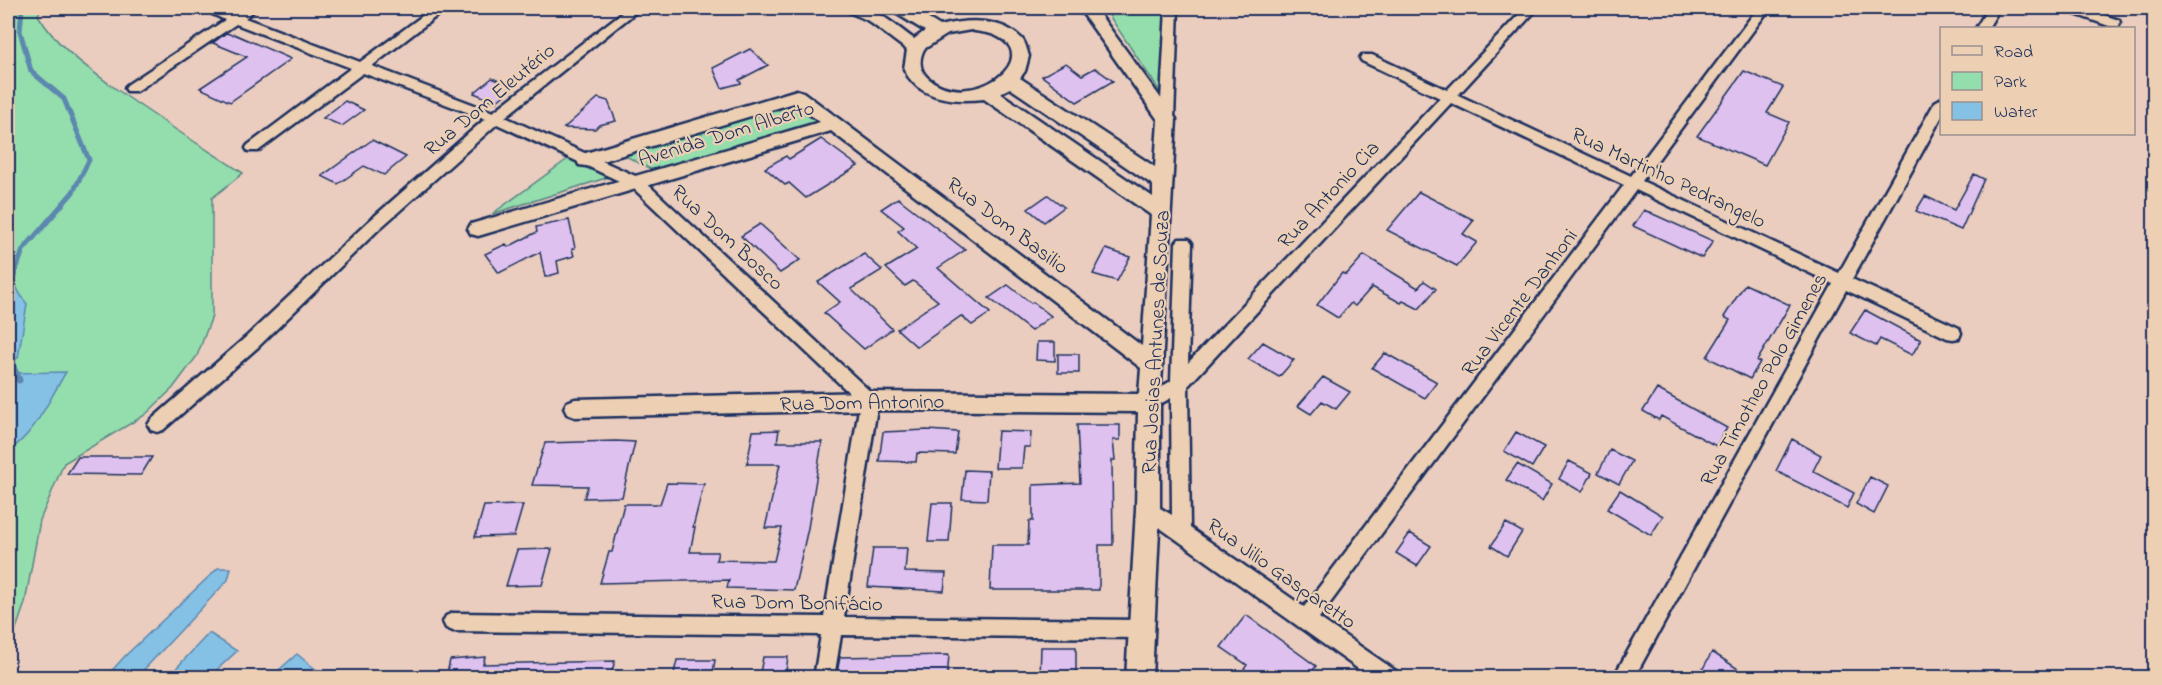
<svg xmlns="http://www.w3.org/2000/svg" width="2162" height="685" viewBox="0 0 2162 685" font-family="'Indie Flower',sans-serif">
<rect width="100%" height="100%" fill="#eacdbf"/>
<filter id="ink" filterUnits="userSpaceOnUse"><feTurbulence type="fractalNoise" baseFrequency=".0167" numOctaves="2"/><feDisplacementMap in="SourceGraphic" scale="12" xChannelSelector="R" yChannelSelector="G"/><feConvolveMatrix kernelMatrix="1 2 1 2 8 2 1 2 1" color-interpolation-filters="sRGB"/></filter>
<g filter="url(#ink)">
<path fill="#94ddac" stroke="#588685" stroke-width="1.5" d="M8 8H41L38 15C55 44 81 63 108 83 151 115 197 143 243 173L212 198V316L197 356 173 388 145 415 64 463 40 520 25 603 8 652Z
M1104 8H1166L1161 93Z
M794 101 819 121 652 170 620 153Z
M569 158 609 177 492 214Z"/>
<path fill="#85c1e5" stroke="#5b87af" stroke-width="1.5" d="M8 253C11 273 14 288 27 304L18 358 8 362Z
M66 372C50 398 34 436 8 451V373Z
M218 568H231L228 580 137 677H106L125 656Z
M209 633 237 651 209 677H168Z
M297 654 319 672 313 677H271Z"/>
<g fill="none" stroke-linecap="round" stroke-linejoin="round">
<path stroke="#5b87af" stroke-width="5" d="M8 293 23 250 73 192 89 160 64 99 31 71 20 31 22 8"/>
<path stroke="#5b87af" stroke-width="7" d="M8 357 19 380"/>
</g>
<path fill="#dec1ef" stroke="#1b2f5e" stroke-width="1.5" d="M226 33 232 35 234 34 291 59 230 102 200 88 247 57 213 43Z
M750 49 768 65 739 80 741 83 722 88 713 68Z
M1066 63 1082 75 1095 68 1113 81 1077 102 1042 76Z
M1744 71 1783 87 1767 113 1789 122 1765 165 1697 136Z
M492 78 514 87 496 102 474 93Z
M598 98 608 101 616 121 599 125 595 129 564 128Z
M345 101 364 110 342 126 323 118Z
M821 139 858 166 806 198 789 183 785 185 765 168 786 156 789 159Z
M372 140 406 157 384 175 364 166 338 184 322 176Z
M1974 174 1984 179 1961 230 1916 211 1925 196 1954 210Z
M1419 192 1474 220 1463 234 1477 242 1457 266 1387 230Z
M1048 195 1064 207 1044 222 1028 209Z
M898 198 965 250 938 268 990 313 972 325 961 316 917 347 897 329 938 301 913 281 905 286 886 268 917 249 898 231 904 227 881 209Z
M1644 210 1713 241 1702 258 1633 226Z
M569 220 575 248 572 249 574 256 557 261 559 273 545 277 540 252 499 273 485 254 506 244 508 247 537 232 536 227Z
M760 224 800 260 780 273 741 236Z
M1106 249 1130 257 1117 281 1093 274Z
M864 254 882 270 851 289 892 329 864 349 824 313 840 302 818 282Z
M1364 255 1418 288 1424 281 1436 289 1419 309 1403 301 1401 303 1372 287 1355 306 1351 303 1338 318 1317 305 1342 273 1346 275Z
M1745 284 1790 305 1757 361 1760 362 1750 379 1707 357 1730 320 1724 317Z
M1008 285 1031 303 1033 302 1051 316 1031 331 989 298Z
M1865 310 1921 340 1912 355 1880 339 1876 346 1850 333Z
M1037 342H1055V361L1036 360Z
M1263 342 1294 360 1279 377 1248 359Z
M1385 353 1437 382 1425 398 1372 368Z
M1058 354H1079V373H1058Z
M1323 377 1350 392 1336 409 1322 401 1311 414 1298 406Z
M1657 389 1727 428 1716 446 1661 416 1659 420 1643 411Z
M1077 425H1120V440H1113L1115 460H1112L1113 545H1099V590H990L992 545H1028L1029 521H1033V485L1080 483Z
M779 430 777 442H822L808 528 794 590 727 588 729 580 600 583 609 552H612L624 504H660L667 483 704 484 693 527H695L690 552H718L716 560 774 561 782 528H765L780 464H747L753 431Z
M927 430 958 432 955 454 917 453 916 462 879 461 883 432Z
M998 431 1031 432 1030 447H1024L1022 468H995Z
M1516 432 1544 447 1532 467 1504 451Z
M1792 439 1821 455 1813 471 1854 493 1847 508 1776 471Z
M616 441 635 442 622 497 584 498 588 486 532 485 545 443Z
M1610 450 1632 461 1619 484 1598 473Z
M78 457H152L141 475 67 474Z
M1569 461 1592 473 1582 492 1559 479Z
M1517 464 1552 484 1542 501 1506 480Z
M965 470 989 471 987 500 962 499Z
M1870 477 1888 486 1874 514 1856 504Z
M1620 490 1663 516 1651 535 1607 509Z
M932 503H952L949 542H928Z
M523 505 514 536 475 537 484 506Z
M1506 523 1522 532 1507 556 1491 546Z
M1410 533 1431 546 1417 566 1396 553Z
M873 548H907L905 572 946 573 944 591 868 587Z
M552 549 542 585 506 586 517 550Z
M1246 615 1316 666 1308 678H1238L1247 665 1221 647Z
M1041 647H1076V678H1040Z
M1712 652 1752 678H1709L1701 672Z
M949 655 947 678H836L840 657Z
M485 657 483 664 615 661 610 678H446L450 660Z
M763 657H788L785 678H759Z
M677 660H715L712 678H673Z"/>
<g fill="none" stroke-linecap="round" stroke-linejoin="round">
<g stroke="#1b2f5e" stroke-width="5">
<path id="minor" d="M200 8H217L233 14 243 8H257L245 18 360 62 433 8H447L372 66 493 112 628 8H641L505 117 642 179 875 396 878 401 844 617 1141 620 1148 622 1151 629 1148 636 1141 638 841 635 834 678H814L821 635 453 631 446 628 443 622 446 616 453 613 824 617 860 403 632 187 497 124 378 230 258 347 163 430 157 432 151 430 148 425 151 420 246 337 368 222 485 119 363 73 258 151H248L246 148 248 145 351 68 236 24 137 91H127L125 88 127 85 225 20Z
M1166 8H1178L1174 119 1167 124 1160 119Z
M1525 8H1538L1458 95 1631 176 1758 8H1770L1642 181 1839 273 1935 102 1942 98V116L1852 279 1959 328 1961 333 1959 338 1953 339 1947 338 1846 290 1634 678H1613L1833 284 1636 190 1319 618 1396 671 1399 678H1371L1142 515 1139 509 1142 503 1148 501 1172 515 1171 398 1149 410 1143 408 1140 403 1143 398 1171 381 1176 243 1179 239H1189L1192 243 1188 363 1440 98 1362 61 1360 58 1362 55H1372L1447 90ZM1451 103 1624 185 1304 607 1190 528 1188 386Z
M1988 8H2000L1988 28H1976Z
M2065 8H2082L2119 20 2120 23 2119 26H2109L2066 11Z"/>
</g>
<g stroke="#1b2f5e" stroke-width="5">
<path id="tertiary" d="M847 8C875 5 892 23 914 39L925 31 894 12 892 8H911L940 26C966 19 1001 17 1022 39 1026 43 1027 51 1029 56L1025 71 1020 78 1155 167 1158 120 1079 8H1095L1176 119 1160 403V509L1152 678H1126L1136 509 1138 412 869 410 575 417 567 414 564 408 567 402 575 399 869 392 1139 394 1141 368 831 131 478 236 471 234 468 229 471 224 820 122 794 103 586 166 579 165 577 160 579 155 797 90 803 92 1142 346 1151 215 984 99C955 102 918 100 904 69L907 50 867 20 849 12ZM971 30C978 32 987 32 994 35 1047 57 971 114 928 78 919 70 919 59 924 49L948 34ZM1010 88 1153 185V197L1000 93Z"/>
</g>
<use href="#minor" fill="#edd0b3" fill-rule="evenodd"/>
<use href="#tertiary" fill="#edd0b3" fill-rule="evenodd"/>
</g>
</g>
<g text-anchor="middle" stroke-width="4.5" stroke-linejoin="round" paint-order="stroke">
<g font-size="21" fill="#1b2f5e" stroke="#edd0b3">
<text transform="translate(489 99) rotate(-40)" y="7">Rua Dom Eleutério</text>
<text transform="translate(726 133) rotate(-17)" y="7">Avenida Dom Alberto</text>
<text transform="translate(1669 177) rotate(25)" y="7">Rua Martinho Pedrangelo</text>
<text transform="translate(1328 194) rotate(-47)" y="7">Rua Antonio Cia</text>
<text transform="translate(1008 225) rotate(37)" y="7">Rua Dom Basilio</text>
<text transform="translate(728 237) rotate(43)" y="7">Rua Dom Bosco</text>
<text transform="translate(1519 302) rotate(-53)" y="7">Rua Vicente Danhoni</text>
<text transform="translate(1155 342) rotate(-87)" y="7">Rua Josias Antunes de Souza</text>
<text transform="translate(1763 379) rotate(-61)" y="7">Rua Timotheo Polo Gimenes</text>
<text transform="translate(862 402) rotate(-1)" y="7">Rua Dom Antonino</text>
<text transform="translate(1282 573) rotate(35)" y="7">Rua Jilio Gasparetto</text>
<text transform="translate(797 602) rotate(1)" y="7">Rua Dom Bonifácio</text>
</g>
</g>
<rect width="2162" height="685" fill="none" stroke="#edd0b3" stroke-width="30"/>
<rect x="15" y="15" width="2132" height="655" fill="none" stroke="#1b2f5e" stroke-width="2" filter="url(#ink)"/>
<rect x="1940" y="27" width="195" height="108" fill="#edd0b3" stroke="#999091" stroke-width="1.5"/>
<rect x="1952" y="46" width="30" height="9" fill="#edd0b3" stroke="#999091" stroke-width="1.5"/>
<text x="1994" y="57" font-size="18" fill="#1b2f5e">Road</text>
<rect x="1952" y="72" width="30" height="18" fill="#94ddac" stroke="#999091" stroke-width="1.5"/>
<text x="1994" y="87" font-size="18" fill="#1b2f5e">Park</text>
<rect x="1952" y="102" width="30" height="18" fill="#85c1e5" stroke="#999091" stroke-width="1.5"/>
<text x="1994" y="117" font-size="18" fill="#1b2f5e">Water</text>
</svg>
